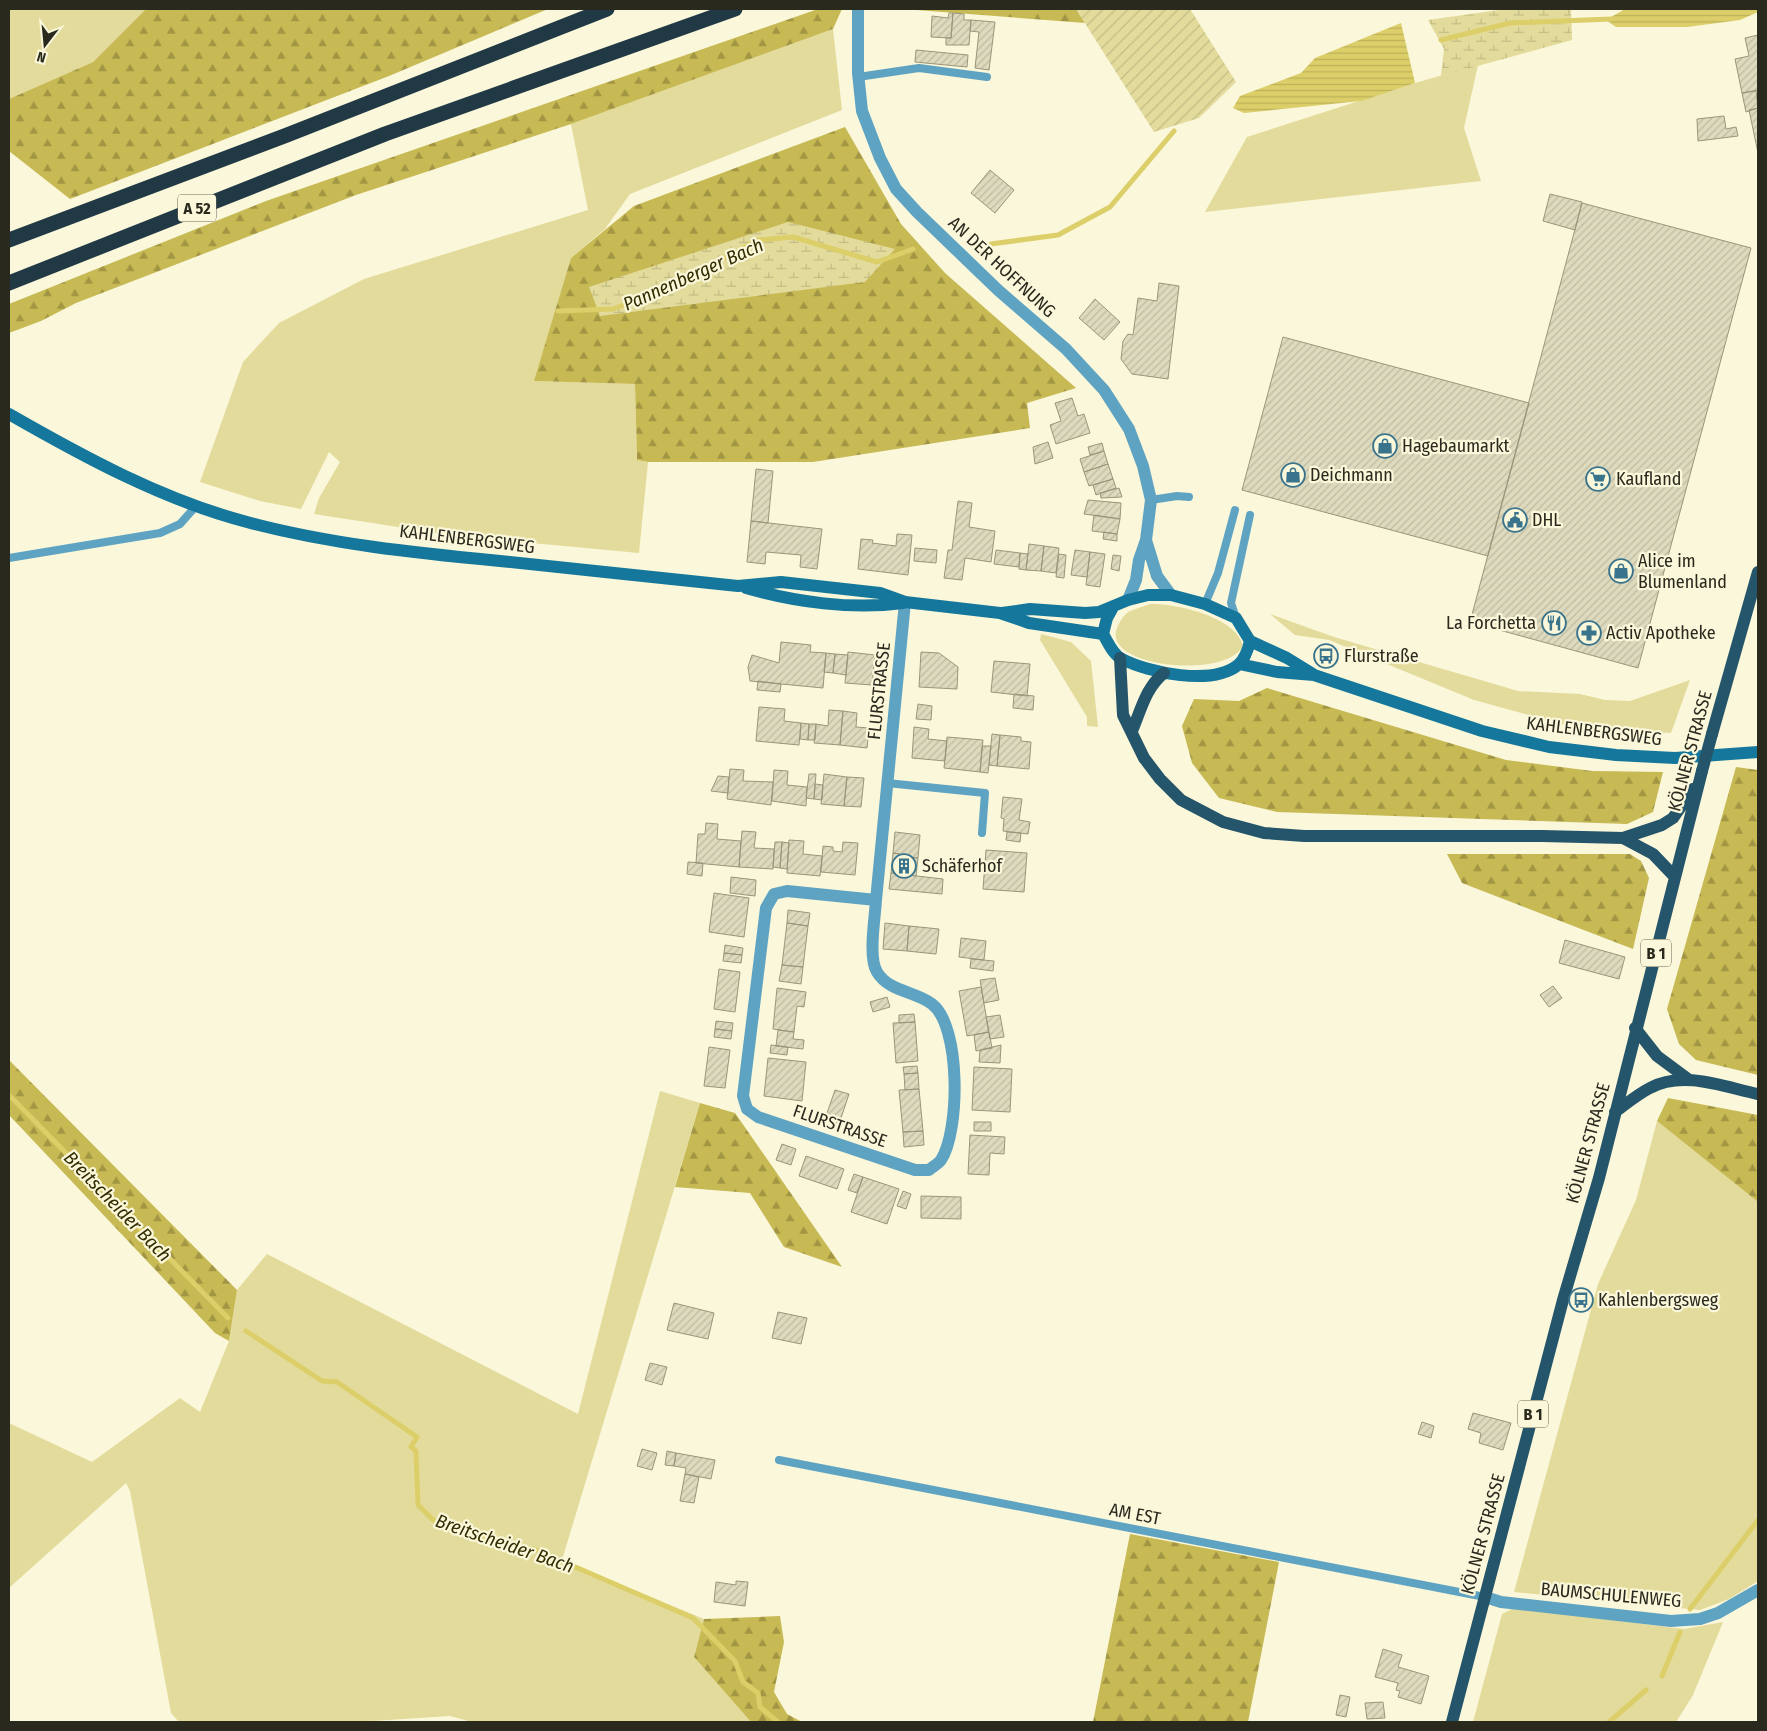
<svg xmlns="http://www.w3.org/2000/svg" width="1767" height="1731" viewBox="0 0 1767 1731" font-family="'Fira Sans Condensed',sans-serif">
<defs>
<pattern id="forest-firs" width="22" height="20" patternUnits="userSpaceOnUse" patternTransform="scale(1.25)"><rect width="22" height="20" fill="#c7b953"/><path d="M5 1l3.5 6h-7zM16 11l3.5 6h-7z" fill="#a29644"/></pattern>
<pattern id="wetland-marsh" width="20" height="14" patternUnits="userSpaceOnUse" patternTransform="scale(1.25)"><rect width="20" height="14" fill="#e3db9b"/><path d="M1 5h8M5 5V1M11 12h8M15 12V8" fill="none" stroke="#c3bc85"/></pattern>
<pattern id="garden-furrows" width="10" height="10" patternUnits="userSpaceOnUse" patternTransform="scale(1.25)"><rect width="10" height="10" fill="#e3db9b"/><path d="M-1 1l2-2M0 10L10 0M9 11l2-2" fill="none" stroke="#c3bc85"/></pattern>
<pattern id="water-rules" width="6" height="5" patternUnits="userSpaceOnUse" patternTransform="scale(1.25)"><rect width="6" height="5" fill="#dcce68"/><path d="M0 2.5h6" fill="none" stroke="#bdb15a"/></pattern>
<pattern id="building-hatch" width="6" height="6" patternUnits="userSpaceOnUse" patternTransform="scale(1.25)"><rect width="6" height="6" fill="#dedabe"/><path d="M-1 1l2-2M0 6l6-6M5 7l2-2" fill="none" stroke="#bfbba3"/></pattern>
</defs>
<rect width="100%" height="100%" fill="#faf7da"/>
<path fill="#e3db9b" d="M9 9H146L93 62 9 99Z
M833 29 842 110 630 194 605 229 571 258 535 381 635 384 637 460 648 462 639 553 456 536 314 514 319 498 340 462 329 452 301 509 260 501 200 482 243 362 279 323 364 279 588 210 571 124Z
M1478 65 1464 128 1481 181 1205 212 1247 137 1415 83Z
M1150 604C1175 603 1237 617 1243 646 1225 680 1101 667 1117 628 1119 623 1123 616 1128 612 1134 609 1143 607 1150 604Z
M1270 614 1334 637 1518 691 1580 694 1605 700 1630 701 1690 680 1671 733 1576 728 1474 700 1329 640 1295 635Z
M1041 634 1071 642 1091 661 1098 727 1087 726V717L1040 640Z
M660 1091 700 1103 562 1560 704 1619 694 1657 751 1722H472L450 1716 357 1722H179L171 1713 130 1491 126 1483 9 1588V1423L92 1462 180 1398 200 1412 229 1341 237 1290 267 1254 578 1414Z
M1657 1121 1758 1202V1581L1729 1599 1700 1610 1514 1592 1598 1284 1636 1200Z
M1514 1608 1684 1629 1723 1622 1693 1695 1676 1722H1473L1502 1614Z"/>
<path fill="url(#forest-firs)" d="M146 9H548L389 76 70 199 9 151V99L93 62Z
M818 9H842L833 29 571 124 356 195 76 303 41 321 9 333V304L266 201Z
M903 9H1076L1085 23Z
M845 127 901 224 945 273 1076 388 1027 403 1030 428 813 462H648L637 460 635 384 534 381 571 258 634 206Z
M1267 688 1506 760 1592 771 1663 772 1653 812 1627 824 1277 812 1219 798 1192 763 1182 726 1194 699 1239 701Z
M1736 767 1758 770V1075L1696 1060 1679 1044 1667 1009Z
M1447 854H1630L1641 861 1649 878 1633 949 1462 883Z
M9 1060 237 1290 229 1341 215 1333 9 1115Z
M1668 1098 1758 1115V1202L1657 1121Z
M700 1103 735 1113 842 1267 784 1247 750 1193 675 1187Z
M1130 1534 1279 1562 1248 1722H1093Z
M780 1616 784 1642 774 1692 787 1714 802 1722H751L694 1657 704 1619Z"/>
<path fill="url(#wetland-marsh)" d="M1506 9H1571L1572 40 1441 76 1444 49 1428 20Z
M788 222 895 249 865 282 600 316 589 287Z"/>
<path fill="url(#garden-furrows)" d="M1076 9H1190L1236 82 1199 118 1154 132Z"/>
<path fill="url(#water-rules)" d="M1625 9H1758V12L1740 20 1687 27H1616L1606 20Z
M1401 23 1415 83 1361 101 1244 113 1233 108 1240 96 1301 73 1315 58Z"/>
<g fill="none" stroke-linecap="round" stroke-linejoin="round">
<path stroke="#dcce68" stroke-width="5" d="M1441 40 1510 23 1611 19
M991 244 1058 235 1110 207 1174 131
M558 311 613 309 669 288 758 240 793 237 877 262 913 249
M9 1095 228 1318
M246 1331 322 1381 337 1382 417 1437 411 1447 416 1451 418 1505 433 1520 505 1546 534 1549 693 1618 735 1661 743 1682 758 1693 760 1707 778 1722
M1690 1609 1758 1520
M1662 1676 1680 1632
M1609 1722 1646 1690"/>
</g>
<path fill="url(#building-hatch)" stroke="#99967b" d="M949 13H953L951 38 931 37 932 16 948 18Z
M953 13 964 14V20H971L969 45H946V38H951Z
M971 20 995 22 989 70 975 68 979 32 970 31Z
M1758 35V90L1742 93 1735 59 1749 56 1745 38Z
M916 50 968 55 967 67 915 62Z
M1756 91 1758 108 1746 112 1742 93Z
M1758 108V153L1749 110Z
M1724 116 1726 129 1736 127 1738 136 1698 141 1697 119Z
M990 170 1014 190 995 213 971 193Z
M1550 194 1582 202 1575 230 1543 221Z
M1582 203 1751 248 1638 668 1470 622Z
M1159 283 1179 286 1168 379 1132 374 1121 359 1123 341 1128 334 1133 335 1138 298 1157 301Z
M1095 299 1120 322 1104 340 1079 318Z
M1283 337 1529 403 1488 556 1242 490Z
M1072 398 1078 416 1084 414 1090 433 1056 444 1050 425 1061 421 1055 403Z
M1048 442 1053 458 1035 464 1033 447Z
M1102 443 1104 451 1090 455 1088 447Z
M1104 451 1108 464 1084 472 1080 459Z
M1108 464 1113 479 1089 486 1084 472Z
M756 469 773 471 768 523 751 521Z
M1113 479 1116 488 1096 495 1093 485Z
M1119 488 1122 497 1101 498 1100 493Z
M1088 500 1121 503 1120 519 1084 514Z
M958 501 972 503 969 527 995 531 991 562 965 558 962 580 944 578 948 550H952Z
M1094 515 1120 519 1117 534 1092 531Z
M751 521 822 529 817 569 800 567 801 555 766 552 765 564 747 562Z
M1104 532 1117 534V541L1103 539Z
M897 534 912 535 908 575 858 569 861 539 873 540 872 543 896 546Z
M1029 544 1044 546 1041 571 1026 570Z
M1044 546 1059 548 1056 573 1041 571Z
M915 548 937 550 936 563 914 561Z
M996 550 1020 553 1019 567 994 564Z
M1075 550 1090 552 1087 577 1071 575Z
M1090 552 1105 554 1100 587 1086 585Z
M1020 553 1028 554 1026 570 1019 569Z
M1059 554 1066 555 1064 578 1056 577Z
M1113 555 1121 556 1119 571 1111 569Z
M781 642 811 645 810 652 826 653 823 688 750 681 748 667 752 655 779 663Z
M848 652 875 655 872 685 845 683Z
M921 652 939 653 958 667 957 689 919 687Z
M826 653 835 654 833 673 824 672Z
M835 654 848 655 846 675 833 673Z
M994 661 1030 664 1027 696 991 692Z
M758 681 781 684 780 692 757 690Z
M1014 694 1034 696 1033 710 1013 708Z
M918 704 932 706 931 720 916 719Z
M759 707 785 709 784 721 801 723 799 745 756 741Z
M829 710 843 711 840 745 814 743 816 724 828 726Z
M843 711 857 713 856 727 869 728 867 748 840 745Z
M801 723 809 724 808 740 800 739Z
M809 724H816L815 740H808Z
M914 727 929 729 928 739 947 741 945 761 912 758Z
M992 734 1000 735 997 766 989 765Z
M1000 735 1021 737V741L1031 742 1029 769 997 766Z
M947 737 983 740 980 772 944 768Z
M982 746H991L988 773 980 772Z
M730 769 744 770 743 781 773 782 771 805 727 799Z
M774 770 788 771 787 785 807 787 806 806 772 801Z
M809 774H816L814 799 806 798Z
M824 774 847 777 844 806 821 804Z
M718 776 729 777 728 793 711 791Z
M847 777 864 778 861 807 844 806Z
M815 784 823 785 822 800 814 799Z
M1003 797 1022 799 1019 820 1030 822 1028 834 1003 831 1004 819 1001 818Z
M706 823 718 824 717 839 741 841 739 867 696 863 698 834H705Z
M742 831 756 832 754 848 774 849 773 869 739 867Z
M895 832 920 835 918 858 900 856V854L893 853Z
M1007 832 1021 833 1020 842 1006 840Z
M789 840 804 841 803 854 822 856 820 876 787 873Z
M775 842H782L780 868 773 867Z
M782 842 789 843 787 869 780 868Z
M843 842 858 843 855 875 821 872 823 846 833 847V851L842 852Z
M986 850 1027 853 1024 892 983 889Z
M893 853 900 854V856L918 858 916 876 891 873Z
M688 862 703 863 702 876 687 874Z
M891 873 943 879 942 894 889 889Z
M731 877 756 880 755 896 730 893Z
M714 893 749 898 744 937 709 932Z
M788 910 810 913 808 926 787 923Z
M787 923 808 926 803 967 782 965Z
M885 923 909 926 907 951 883 949Z
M909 926 939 929 936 954 907 951Z
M961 938 986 941 984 960 959 957Z
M1565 940 1625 957 1619 979 1559 963Z
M725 945 743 948 742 955 724 953Z
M724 953 742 955 741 963 723 961Z
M971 959 994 961 993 971 970 968Z
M782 965 803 967 801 984 779 981Z
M719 969 740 972 735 1012 714 1009Z
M995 978 999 1000 984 1003 980 980Z
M1553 986 1562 998 1549 1007 1540 995Z
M981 987 989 1032 967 1036 959 991Z
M777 988 806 992 804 1007 797 1006 794 1032 773 1029Z
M887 997 890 1007 873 1012 870 1002Z
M914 1014 915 1022 899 1023V1015Z
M1000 1015 1004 1037 990 1039 986 1017Z
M716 1021 733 1023 732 1031 715 1029Z
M915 1022 918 1061 896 1063 893 1023Z
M715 1029 732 1031 731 1039 714 1037Z
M778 1030 794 1032 793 1039 804 1040 803 1049 776 1046Z
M989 1032 992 1048 976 1051 974 1035Z
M771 1045 788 1047 787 1055 770 1053Z
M1001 1045 1000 1063 979 1062 980 1050Z
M709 1047 730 1050 725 1088 704 1086Z
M768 1058 806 1062 802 1101 764 1096Z
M917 1066 918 1073 904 1074 903 1067Z
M974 1067 1012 1069 1010 1112 972 1110Z
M918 1073 919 1089 905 1090 904 1074Z
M919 1089 923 1131 903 1132 899 1090Z
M835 1090 849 1094 839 1124 825 1119Z
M974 1122H991V1131H974Z
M923 1131 924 1145 904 1147 903 1132Z
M970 1135 1005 1137 1004 1154 990 1153 989 1175 968 1174Z
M782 1144 796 1149 791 1165 776 1160Z
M806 1156 844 1169 837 1189 799 1176Z
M854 1174 863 1177 857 1193 848 1190Z
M863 1177 899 1189 887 1224 851 1212Z
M903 1191 911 1194 906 1209 897 1206Z
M921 1196 961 1197V1219L921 1218Z
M674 1303 714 1313 708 1339 667 1330Z
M778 1312 807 1318 801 1344 772 1338Z
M650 1363 667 1367 662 1385 645 1380Z
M1473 1413 1511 1423 1503 1450 1479 1443 1481 1433 1468 1429Z
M1422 1422 1434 1426 1431 1438 1418 1434Z
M642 1449 657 1453 652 1470 637 1466Z
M667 1451 676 1453 674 1466 665 1465Z
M676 1453 715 1460 711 1479 685 1474 686 1468 674 1466Z
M685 1474 699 1477 694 1503 680 1501Z
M736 1581 748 1582 745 1606 714 1602 716 1582 736 1585Z
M1383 1649 1402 1655 1398 1667 1429 1676 1421 1704 1398 1697 1400 1691 1396 1690 1398 1683 1375 1677Z
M1340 1695 1350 1697 1346 1717 1336 1715Z
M1383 1702 1385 1718 1367 1719 1365 1703Z"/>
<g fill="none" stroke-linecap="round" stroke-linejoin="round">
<path stroke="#5fa3c2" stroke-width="8" d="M858 77 919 68 987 77
M1151 500 1177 496 1189 497
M9 558 160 533 180 524 196 506
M1205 604 1218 573 1235 510
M1236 618 1231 603 1250 515
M887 783 985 793 982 833
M779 1460 1485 1597"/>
<path stroke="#5fa3c2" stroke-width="12" d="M858 9V73L862 111 880 158 896 189 917 212 998 290 1066 349 1104 390 1129 429 1143 466 1151 500 1146 540 1139 560 1136 580 1128 600
M1146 540 1157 576 1171 595
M876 900C875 918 868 958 877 972 889 992 915 991 932 1004 961 1026 960 1131 941 1160 938 1164 932 1167 929 1170H915L758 1117 747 1109 743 1096 766 908 774 894 787 891 876 900 905 602
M1485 1597 1501 1602 1671 1621 1700 1619 1718 1613 1758 1590"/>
<path stroke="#14779b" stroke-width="12" d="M9 414C84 457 163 500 247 522 329 544 416 553 500 561 579 569 659 578 738 586L781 582 880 593 905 602 1000 613 1029 623 1103 634
M746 588C795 602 852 610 903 603
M1112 609 1107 618 1103 634C1108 642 1113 655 1122 659 1149 673 1212 686 1238 665 1245 659 1248 650 1250 641
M1002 613 1030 609 1085 613 1099 612 1128 600 1148 595H1171L1205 604 1236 618 1250 641 1287 658 1313 674
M1239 664 1277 672 1314 675 1482 731 1549 747 1616 755 1675 758 1758 752"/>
<path stroke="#25556a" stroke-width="12" d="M1120 658 1123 715 1144 758 1160 779 1181 800 1223 822 1264 833 1304 836H1542L1623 838 1662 825 1673 818 1693 789
M1132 731C1141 710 1146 687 1164 673
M1712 734 1758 572
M1623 838 1653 854 1675 877
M1635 1028 1657 1056 1688 1079
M1615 1112C1626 1104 1638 1094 1650 1088 1683 1070 1724 1087 1758 1094
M1452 1722 1563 1300 1599 1178 1702 771"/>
<path stroke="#203945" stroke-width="15" d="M9 240 287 135 607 9
M9 283 385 134 735 9"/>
<path stroke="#25556a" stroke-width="12" d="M1702 771 1712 734"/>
</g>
<defs>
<g id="shop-ring" transform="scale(1.25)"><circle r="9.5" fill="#faf7da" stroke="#3a738c" stroke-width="1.5"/><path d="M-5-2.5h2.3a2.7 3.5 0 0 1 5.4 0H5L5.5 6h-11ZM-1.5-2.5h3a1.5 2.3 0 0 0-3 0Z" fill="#3a738c"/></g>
<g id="supermarket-ring" transform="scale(1.25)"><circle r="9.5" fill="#faf7da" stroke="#3a738c" stroke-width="1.5"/><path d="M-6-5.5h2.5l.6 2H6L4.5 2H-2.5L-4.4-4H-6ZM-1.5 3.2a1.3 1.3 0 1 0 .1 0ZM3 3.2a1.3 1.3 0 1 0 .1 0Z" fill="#3a738c"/></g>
<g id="civic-ring" transform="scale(1.25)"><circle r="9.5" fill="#faf7da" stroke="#3a738c" stroke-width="1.5"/><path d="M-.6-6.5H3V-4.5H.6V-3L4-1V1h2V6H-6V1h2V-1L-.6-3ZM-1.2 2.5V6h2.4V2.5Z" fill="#3a738c"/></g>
<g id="restaurant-ring" transform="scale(1.25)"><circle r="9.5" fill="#faf7da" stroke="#3a738c" stroke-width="1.5"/><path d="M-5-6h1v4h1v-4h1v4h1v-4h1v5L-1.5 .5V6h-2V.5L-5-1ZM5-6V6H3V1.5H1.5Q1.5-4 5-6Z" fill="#3a738c"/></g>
<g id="pharmacy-ring" transform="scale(1.25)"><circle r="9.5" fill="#faf7da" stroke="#3a738c" stroke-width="1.5"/><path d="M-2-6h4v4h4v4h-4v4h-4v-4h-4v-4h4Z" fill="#3a738c"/></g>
<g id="bus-ring" transform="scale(1.25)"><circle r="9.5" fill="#faf7da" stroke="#3a738c" stroke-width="1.5"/><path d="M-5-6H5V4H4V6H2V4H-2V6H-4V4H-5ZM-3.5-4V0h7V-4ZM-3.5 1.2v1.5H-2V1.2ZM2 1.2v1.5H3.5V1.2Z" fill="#3a738c"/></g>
<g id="building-ring" transform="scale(1.25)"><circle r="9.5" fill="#faf7da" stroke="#3a738c" stroke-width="1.5"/><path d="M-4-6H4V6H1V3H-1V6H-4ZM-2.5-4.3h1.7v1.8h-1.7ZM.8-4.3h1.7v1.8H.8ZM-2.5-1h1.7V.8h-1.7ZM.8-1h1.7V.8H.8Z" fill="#3a738c"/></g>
</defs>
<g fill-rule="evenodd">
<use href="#shop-ring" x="1385" y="446"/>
<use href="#shop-ring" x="1293" y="475"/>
<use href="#supermarket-ring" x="1598" y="479"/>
<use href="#civic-ring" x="1515" y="520"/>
<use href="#shop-ring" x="1621" y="571"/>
<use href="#restaurant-ring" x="1554" y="623"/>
<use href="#pharmacy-ring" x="1589" y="633"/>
<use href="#bus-ring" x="1326" y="656"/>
<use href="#building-ring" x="904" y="866"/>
<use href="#bus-ring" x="1581" y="1300"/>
</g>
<g text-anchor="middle" stroke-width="4.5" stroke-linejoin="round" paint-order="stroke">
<g fill="#faf7da" stroke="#686756" stroke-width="1">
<rect x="178" y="194.5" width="38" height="27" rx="4"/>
<rect x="1641" y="939.5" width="30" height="27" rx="4"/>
<rect x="1518" y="1400.5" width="30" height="27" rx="4"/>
</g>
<g font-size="16" font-weight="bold" fill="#2a291e">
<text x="197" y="214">A 52</text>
<text x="1656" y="959">B 1</text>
<text x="1533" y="1420">B 1</text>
</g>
<g font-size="18" fill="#2a291e" stroke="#faf7da">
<text transform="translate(1002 267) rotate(43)" y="6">AN DER HOFFNUNG</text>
<text transform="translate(467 539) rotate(7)" y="6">KAHLENBERGSWEG</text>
<text transform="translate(879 691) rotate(-84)" y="6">FLURSTRASSE</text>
<text transform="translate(1594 731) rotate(7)" y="6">KAHLENBERGSWEG</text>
<text transform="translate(1690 751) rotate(-75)" y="6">KÖLNER STRASSE</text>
<text transform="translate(840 1126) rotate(19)" y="6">FLURSTRASSE</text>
<text transform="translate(1588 1143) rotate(-75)" y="6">KÖLNER STRASSE</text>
<text transform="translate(1135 1514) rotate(11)" y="6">AM EST</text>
<text transform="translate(1483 1534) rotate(-75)" y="6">KÖLNER STRASSE</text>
<text transform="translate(1611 1595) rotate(5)" y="6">BAUMSCHULENWEG</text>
</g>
<g font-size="18" fill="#2a291e" stroke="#faf7da" text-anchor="start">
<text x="1402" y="452">Hagebaumarkt</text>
<text x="1310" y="481">Deichmann</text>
<text x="1616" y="485">Kaufland</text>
<text x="1532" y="526">DHL</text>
<text x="1638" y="567">Alice im<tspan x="1638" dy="21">Blumenland</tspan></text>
<text x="1536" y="629" text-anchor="end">La Forchetta</text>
<text x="1606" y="639">Activ Apotheke</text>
<text x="1344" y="662">Flurstraße</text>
<text x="922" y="872">Schäferhof</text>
<text x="1598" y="1306">Kahlenbergsweg</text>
</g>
<g font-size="19" font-style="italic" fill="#322c00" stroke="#faf7da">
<text transform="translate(693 274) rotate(-24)" y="7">Pannenberger Bach</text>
<text transform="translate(118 1206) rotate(46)" y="7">Breitscheider Bach</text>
<text transform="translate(505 1543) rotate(19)" y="7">Breitscheider Bach</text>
</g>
</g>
<rect width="1767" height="1731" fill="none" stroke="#2a291e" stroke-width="20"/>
<g transform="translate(45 45) rotate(196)" stroke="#faf7da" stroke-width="4" paint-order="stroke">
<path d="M0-4L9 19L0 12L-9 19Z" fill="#2a291e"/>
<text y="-8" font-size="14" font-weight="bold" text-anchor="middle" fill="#2a291e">N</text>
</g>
</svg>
